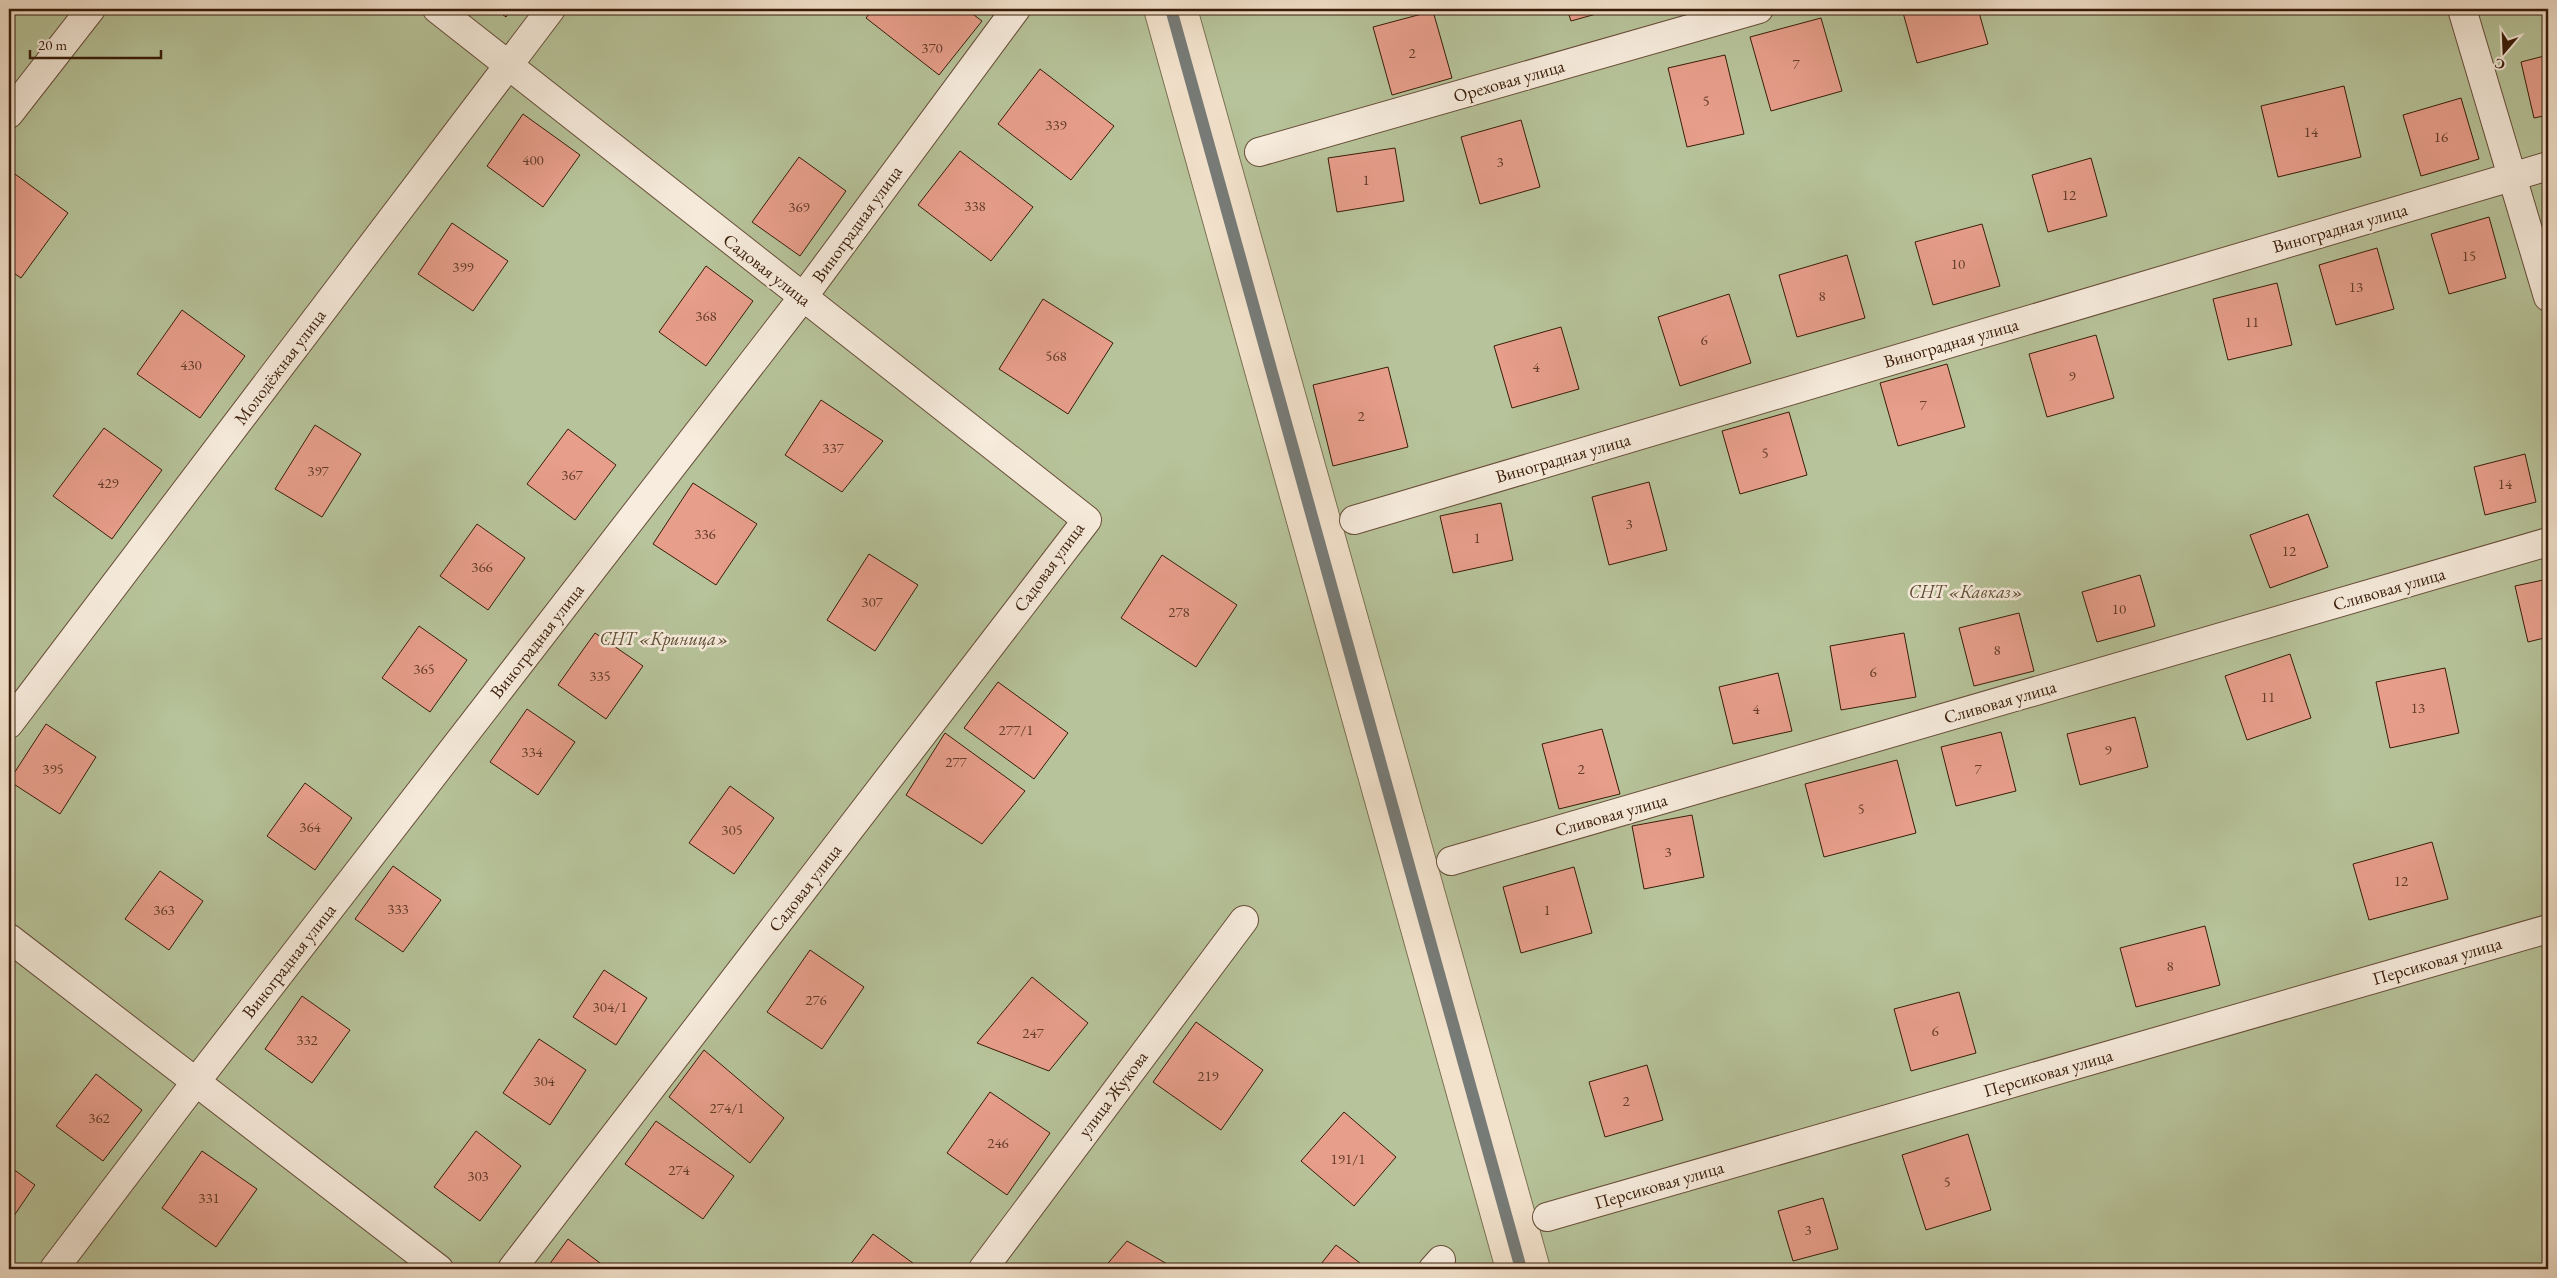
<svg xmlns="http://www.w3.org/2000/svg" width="2557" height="1278" viewBox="0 0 2557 1278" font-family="'EB Garamond',serif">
<rect width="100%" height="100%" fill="#f2e1cb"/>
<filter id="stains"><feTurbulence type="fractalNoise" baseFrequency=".004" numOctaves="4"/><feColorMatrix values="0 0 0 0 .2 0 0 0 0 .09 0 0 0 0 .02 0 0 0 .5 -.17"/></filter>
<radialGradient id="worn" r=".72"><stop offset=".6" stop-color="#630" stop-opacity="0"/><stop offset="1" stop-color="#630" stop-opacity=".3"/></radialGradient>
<path fill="#b7c39a" stroke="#787051" d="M9 9H1143L1495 1269H9Z
M1198 9H2548V1269H1551Z"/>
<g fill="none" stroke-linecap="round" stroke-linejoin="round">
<path stroke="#777b77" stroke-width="12" d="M1171 9 1521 1269"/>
</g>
<path fill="#e79e8b" stroke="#391c08" d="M495 9H512L506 17Z
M873 9H966L982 21 939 75 866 18Z
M1567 9H1614L1571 21Z
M1902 9H1978L1988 44 1917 63Z
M1433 11 1452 78 1392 95 1373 27Z
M1821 18 1842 91 1771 111 1750 37Z
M1725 55 1744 134 1687 147 1668 68Z
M2548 55V115L2534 118 2521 62Z
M1040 69 1114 126 1071 180 998 124Z
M2344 86 2361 157 2278 177 2261 106Z
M2461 98 2479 159 2421 176 2403 115Z
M523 114 580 155 543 207 487 166Z
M1521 120 1540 187 1480 204 1461 137Z
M1395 148 1404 201 1337 212 1328 158Z
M960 151 1033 207 991 261 918 205Z
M799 157 846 191 800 256 752 222Z
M2091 158 2107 216 2048 232 2032 175Z
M15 174 68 213 21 278 9 270V184Z
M2489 217 2506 278 2449 294 2431 234Z
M452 223 508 261 473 311 418 274Z
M1982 224 2000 286 1933 305 1915 242Z
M2377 248 2394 309 2336 325 2319 265Z
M1847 255 1865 318 1797 337 1779 275Z
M706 266 753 301 706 366 659 332Z
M2277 283 2292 345 2228 360 2213 299Z
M1729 294 1751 363 1680 386 1658 317Z
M1043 299 1113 343 1068 414 999 369Z
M182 310 245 356 200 418 137 374Z
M1561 327 1579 389 1512 408 1494 346Z
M2096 335 2114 398 2047 417 2029 354Z
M1947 364 1965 427 1898 446 1880 383Z
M1388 367 1408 447 1333 466 1313 385Z
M821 400 883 441 842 492 785 455Z
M1789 412 1807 475 1740 494 1722 431Z
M315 425 361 454 322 517 275 489Z
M104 428 162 470 112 539 53 496Z
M568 429 616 465 575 520 527 484Z
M2525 454 2536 502 2485 515 2474 467Z
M1649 482 1667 550 1609 565 1592 497Z
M693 483 757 524 716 585 653 544Z
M1501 503 1513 560 1453 573 1440 516Z
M2308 514 2328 567 2270 588 2250 535Z
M477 524 525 558 488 610 440 576Z
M869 554 918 585 875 651 827 620Z
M1162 555 1237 605 1196 667 1121 618Z
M2140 575 2155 626 2097 642 2082 592Z
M2548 579V637L2528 642 2515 586Z
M2019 613 2034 671 1974 686 1959 628Z
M419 626 467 660 430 712 382 678Z
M595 633 643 666 606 719 558 685Z
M1904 633 1916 697 1841 710 1830 646Z
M2290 654 2311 718 2247 740 2225 676Z
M2445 668 2459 733 2390 748 2376 682Z
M1778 673 1792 731 1733 744 1719 687Z
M998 682 1068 733 1034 779 964 728Z
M527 709 575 742 538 795 490 762Z
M2135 717 2148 767 2080 785 2067 734Z
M46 724 96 757 60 814 9 781Z
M1602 729 1620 794 1559 809 1542 744Z
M2001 732 2016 791 1956 806 1941 747Z
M945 733 1025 791 982 844 906 795Z
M1897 760 1916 833 1824 857 1805 784Z
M305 783 352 818 315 870 267 836Z
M730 786 774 818 734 874 689 843Z
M1692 815 1704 877 1644 889 1632 826Z
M2432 842 2448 899 2369 920 2353 864Z
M393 866 441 900 403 952 355 919Z
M1574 867 1592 933 1521 953 1503 887Z
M160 871 203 901 169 950 125 919Z
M2205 926 2220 985 2136 1007 2120 948Z
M810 950 864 987 822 1049 767 1012Z
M604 970 647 998 616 1045 573 1017Z
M1032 977 1088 1023 1049 1071 977 1043Z
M1959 992 1976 1053 1911 1071 1894 1009Z
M302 996 350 1030 312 1083 265 1049Z
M1196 1022 1263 1070 1221 1130 1153 1082Z
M539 1039 586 1070 550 1125 503 1093Z
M704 1050 784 1118 750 1163 669 1097Z
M1647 1065 1663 1120 1605 1137 1589 1082Z
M96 1074 142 1110 103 1161 56 1126Z
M990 1092 1050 1133 1007 1195 947 1153Z
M1344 1112 1396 1157 1354 1206 1301 1161Z
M656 1121 734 1176 703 1219 625 1164Z
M476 1131 521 1166 480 1221 434 1187Z
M1968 1134 1991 1210 1926 1230 1902 1155Z
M202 1151 257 1189 216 1247 162 1208Z
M9 1166 35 1185 9 1223Z
M1823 1198 1838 1249 1793 1261 1778 1211Z
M873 1234 921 1269H847Z
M568 1239 608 1269H546Z
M1127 1241 1176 1269H1103Z
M1336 1245 1368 1269H1317Z
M1238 1263 1247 1269H1234Z"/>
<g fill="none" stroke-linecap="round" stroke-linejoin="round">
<g stroke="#674d39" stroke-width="30">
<path id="minor" d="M437 9 1087 520 512 1269
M2462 9 2548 297
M9 114 91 9
M1259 152 1759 9
M1354 520 2548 166
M9 724 551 9
M1451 861 2548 542
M9 938 439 1269
M1547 1217 2548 929
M54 1269 195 1083 803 297 1016 9
M983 1269 1244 920
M1433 1269 1441 1260"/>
</g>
<use href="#minor" stroke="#f7ecdd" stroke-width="28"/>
</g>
<g text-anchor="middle" stroke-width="5" stroke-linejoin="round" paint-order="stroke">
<g font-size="15" fill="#643c29">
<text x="932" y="53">370</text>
<text x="1412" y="58">2</text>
<text x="1796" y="69">7</text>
<text x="1706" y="106">5</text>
<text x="1056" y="130">339</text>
<text x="2311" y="137">14</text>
<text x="2441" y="142">16</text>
<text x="533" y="165">400</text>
<text x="1500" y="167">3</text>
<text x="1366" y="185">1</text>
<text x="2069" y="200">12</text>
<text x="975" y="211">338</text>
<text x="799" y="212">369</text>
<text x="2469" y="261">15</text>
<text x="1958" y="269">10</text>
<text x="463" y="272">399</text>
<text x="2356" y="292">13</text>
<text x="1822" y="301">8</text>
<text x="706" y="321">368</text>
<text x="2252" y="327">11</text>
<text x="1704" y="345">6</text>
<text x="1056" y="361">568</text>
<text x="191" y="370">430</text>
<text x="1536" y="372">4</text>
<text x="2072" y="381">9</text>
<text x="1923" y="410">7</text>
<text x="1361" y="421">2</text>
<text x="833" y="453">337</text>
<text x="1765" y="458">5</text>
<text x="318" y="476">397</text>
<text x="572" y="480">367</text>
<text x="108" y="488">429</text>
<text x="2505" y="489">14</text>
<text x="1629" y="529">3</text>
<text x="705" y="539">336</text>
<text x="1477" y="543">1</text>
<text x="2289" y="556">12</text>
<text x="482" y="572">366</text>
<text x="872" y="607">307</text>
<text x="2119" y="614">10</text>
<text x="1179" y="617">278</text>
<text x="1997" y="655">8</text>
<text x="424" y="674">365</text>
<text x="1873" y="677">6</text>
<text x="600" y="681">335</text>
<text x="2268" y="702">11</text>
<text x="2418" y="713">13</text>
<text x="1756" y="714">4</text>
<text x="1016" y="735">277/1</text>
<text x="2108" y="755">9</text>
<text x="532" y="757">334</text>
<text x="956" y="767">277</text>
<text x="53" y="774">395</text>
<text x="1581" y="774">2</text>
<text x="1978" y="774">7</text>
<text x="1861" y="814">5</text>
<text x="310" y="832">364</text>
<text x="732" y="835">305</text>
<text x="1668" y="857">3</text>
<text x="2401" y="886">12</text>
<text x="398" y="914">333</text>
<text x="164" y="915">363</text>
<text x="1547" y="915">1</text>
<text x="2170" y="971">8</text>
<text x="816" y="1005">276</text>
<text x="610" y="1012">304/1</text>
<text x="1935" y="1036">6</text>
<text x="1033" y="1038">247</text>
<text x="307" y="1045">332</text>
<text x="1208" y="1081">219</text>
<text x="544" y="1086">304</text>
<text x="1626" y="1106">2</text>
<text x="727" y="1113">274/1</text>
<text x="99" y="1123">362</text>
<text x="998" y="1148">246</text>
<text x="1348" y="1164">191/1</text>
<text x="679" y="1175">274</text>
<text x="478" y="1181">303</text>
<text x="1947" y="1187">5</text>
<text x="209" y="1203">331</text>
<text x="1808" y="1235">3</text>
</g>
<g font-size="18" fill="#391c08" stroke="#f7ecdd">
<text transform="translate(1509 81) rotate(-16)" y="6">Ореховая улица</text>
<text transform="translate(857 224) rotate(-54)" y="6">Виноградная улица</text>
<text transform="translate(2340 228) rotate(-16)" y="6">Виноградная улица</text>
<text transform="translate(767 270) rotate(38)" y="6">Садовая улица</text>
<text transform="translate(1951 343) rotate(-16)" y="6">Виноградная улица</text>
<text transform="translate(280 367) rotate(-53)" y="6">Молодёжная улица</text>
<text transform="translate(1563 458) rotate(-16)" y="6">Виноградная улица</text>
<text transform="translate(1049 567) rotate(-54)" y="6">Садовая улица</text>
<text transform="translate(2389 589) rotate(-16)" y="6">Сливовая улица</text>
<text transform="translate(537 641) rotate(-52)" y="6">Виноградная улица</text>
<text transform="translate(2000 702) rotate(-16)" y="6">Сливовая улица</text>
<text transform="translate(1611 815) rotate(-16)" y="6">Сливовая улица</text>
<text transform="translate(805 888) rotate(-52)" y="6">Садовая улица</text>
<text transform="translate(289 961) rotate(-52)" y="6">Виноградная улица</text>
<text transform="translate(2437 961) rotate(-16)" y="6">Персиковая улица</text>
<text transform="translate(2048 1073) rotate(-16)" y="6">Персиковая улица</text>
<text transform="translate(1113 1094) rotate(-53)" y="6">улица Жукова</text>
<text transform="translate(1659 1185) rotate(-16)" y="6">Персиковая улица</text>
</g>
<g font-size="18" font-style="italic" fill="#5f4e34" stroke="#f7ecdd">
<text x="1966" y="598">СНТ «Кавказ»</text>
<text x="664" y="645">СНТ «Криница»</text>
</g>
</g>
<rect width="2557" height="1278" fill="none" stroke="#f2e1cb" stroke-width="30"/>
<rect x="10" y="10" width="2537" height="1258" fill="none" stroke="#391c08" stroke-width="2.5"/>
<rect x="15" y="15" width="2527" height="1248" fill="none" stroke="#391c08"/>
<g transform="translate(2504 52) rotate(199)" stroke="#f7ecdd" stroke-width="4" paint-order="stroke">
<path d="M0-4L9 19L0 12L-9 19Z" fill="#391c08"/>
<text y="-8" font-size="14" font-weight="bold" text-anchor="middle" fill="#391c08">С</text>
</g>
<path d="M30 50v8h131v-8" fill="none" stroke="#391c08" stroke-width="2.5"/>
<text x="38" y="50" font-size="15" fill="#391c08" stroke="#f7ecdd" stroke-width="4" paint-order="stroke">20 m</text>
<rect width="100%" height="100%" filter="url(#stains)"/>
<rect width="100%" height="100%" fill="url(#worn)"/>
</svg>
